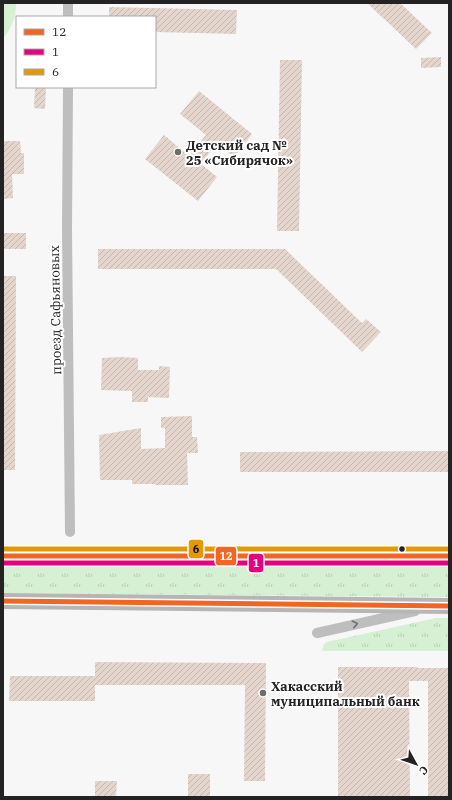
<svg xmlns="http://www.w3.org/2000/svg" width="452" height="800" viewBox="0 0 452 800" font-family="'IBM Plex Serif',serif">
<defs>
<pattern id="grass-tufts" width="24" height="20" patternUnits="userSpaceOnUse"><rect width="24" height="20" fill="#d5f0d3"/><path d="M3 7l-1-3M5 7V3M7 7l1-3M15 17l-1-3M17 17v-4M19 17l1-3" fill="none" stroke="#b7ceb5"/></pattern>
<pattern id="building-hatch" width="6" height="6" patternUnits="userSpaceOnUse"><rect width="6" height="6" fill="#e4d5cd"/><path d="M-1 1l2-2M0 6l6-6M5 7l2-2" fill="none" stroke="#c3b7b0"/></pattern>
</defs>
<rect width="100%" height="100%" fill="#f7f7f7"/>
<path fill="url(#grass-tufts)" d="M449 563V597L3 593V564Z
M436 618H449V651H322L324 644 327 642Z"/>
<path fill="#d5f0d3" d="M3 3H16C16 17 12 28 3 38Z"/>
<path fill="url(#building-hatch)" d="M367 3H400L432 33 416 49Z
M109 7 237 10 236 34 155 32V17H109Z
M441 57V67L421 68V58Z
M280 60H302L299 231H277Z
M35 87H46L45 109 34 108Z
M199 91 252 134 234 157 217 143 201 164 217 177 198 201 145 159 164 135 189 156 206 135 180 114Z
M3 141H20L21 153H24V174H12L13 198 3 199Z
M3 233H26V249H3Z
M98 249H285L362 323 366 319 381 332 362 352 276 269H98Z
M3 276H16L15 470H3Z
M121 357 138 358V370H159V366L170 367 169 398 148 397V402H132V391L101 390 102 358Z
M192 416V437H197L198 453H187L188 485H155V484H132V480H100L99 435 141 428V449L165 448V428H161V417Z
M449 451V472H240V452Z
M95 662 266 663 265 781H244L245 685H95V701H9L10 676H95Z
M338 667H418V668H449V797H428V681H409L410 797H338Z
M188 774H210V797H188Z
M95 781H117L116 797H95Z"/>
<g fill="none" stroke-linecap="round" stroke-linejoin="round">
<path stroke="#bfbebe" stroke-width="10" d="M68 17V3
M68 87 67 229 70 532
M317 633 415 611"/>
<path stroke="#b7b6b6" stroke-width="16" d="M3 556H449
M3 601 449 606"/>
<g stroke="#fff" stroke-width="8">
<path id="bus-1" d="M3 556H449
M3 601 449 606"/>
</g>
<g stroke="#fff" stroke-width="8">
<path id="bus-2" d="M3 563H449"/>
</g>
<g stroke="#fff" stroke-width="8">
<path id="bus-3" d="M3 549H449"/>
</g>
<use href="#bus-1" stroke="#f26522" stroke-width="5"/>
<use href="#bus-2" stroke="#e5007d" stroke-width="5"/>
<use href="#bus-3" stroke="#e29904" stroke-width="5"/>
</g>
<defs><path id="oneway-chevron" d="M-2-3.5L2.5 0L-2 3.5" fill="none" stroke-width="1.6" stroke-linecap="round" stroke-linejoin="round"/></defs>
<use stroke="#717070" href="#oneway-chevron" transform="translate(355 624) rotate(-13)"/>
<g fill="#6d6d6d" stroke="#fff" stroke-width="1.5">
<circle cx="178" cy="152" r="4"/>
<circle cx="263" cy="693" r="4"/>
</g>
<circle fill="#232323" stroke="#fff" stroke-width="1.5" cx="402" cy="549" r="3.5"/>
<g text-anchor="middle" stroke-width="4" stroke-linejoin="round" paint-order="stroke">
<g font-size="13" font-weight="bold" fill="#232323" stroke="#fff" text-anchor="start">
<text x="186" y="150">Детский сад №<tspan x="186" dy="15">25 «Сибирячок»</tspan></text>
<text x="271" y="691">Хакасский<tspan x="271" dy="15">муниципальный банк</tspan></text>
</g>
<g font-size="13" fill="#232323" stroke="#fff">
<text transform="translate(55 310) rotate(-91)" y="5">проезд Сафьяновых</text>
</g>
</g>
<g stroke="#fff" stroke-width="1.5">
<rect x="188" y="539" width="16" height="20" rx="4" fill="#e29904"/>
<rect x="215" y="546" width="22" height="20" rx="4" fill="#f26522"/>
<rect x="248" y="553" width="16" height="20" rx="4" fill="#e5007d"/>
</g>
<g font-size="11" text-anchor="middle" font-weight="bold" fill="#fff">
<text x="226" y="560">12</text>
<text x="256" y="567">1</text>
</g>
<g font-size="11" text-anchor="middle" font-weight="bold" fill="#111">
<text x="196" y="553">6</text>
</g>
<rect width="452" height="800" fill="none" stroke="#232323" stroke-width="8"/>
<rect x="16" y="16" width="140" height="72" fill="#ffffff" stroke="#a7a7a7"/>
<rect x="24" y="29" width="20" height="6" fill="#f26522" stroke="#a7a7a7"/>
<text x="52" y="36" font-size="12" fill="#232323">12</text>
<rect x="24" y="49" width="20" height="6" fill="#e5007d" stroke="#a7a7a7"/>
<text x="52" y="56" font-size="12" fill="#232323">1</text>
<rect x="24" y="69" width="20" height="6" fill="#e29904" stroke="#a7a7a7"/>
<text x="52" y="76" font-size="12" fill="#232323">6</text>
<g transform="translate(416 764) rotate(130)" stroke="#ffffff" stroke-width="3" paint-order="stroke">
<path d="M0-3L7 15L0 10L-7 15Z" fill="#232323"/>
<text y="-6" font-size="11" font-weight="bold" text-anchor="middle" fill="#232323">С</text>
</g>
</svg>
